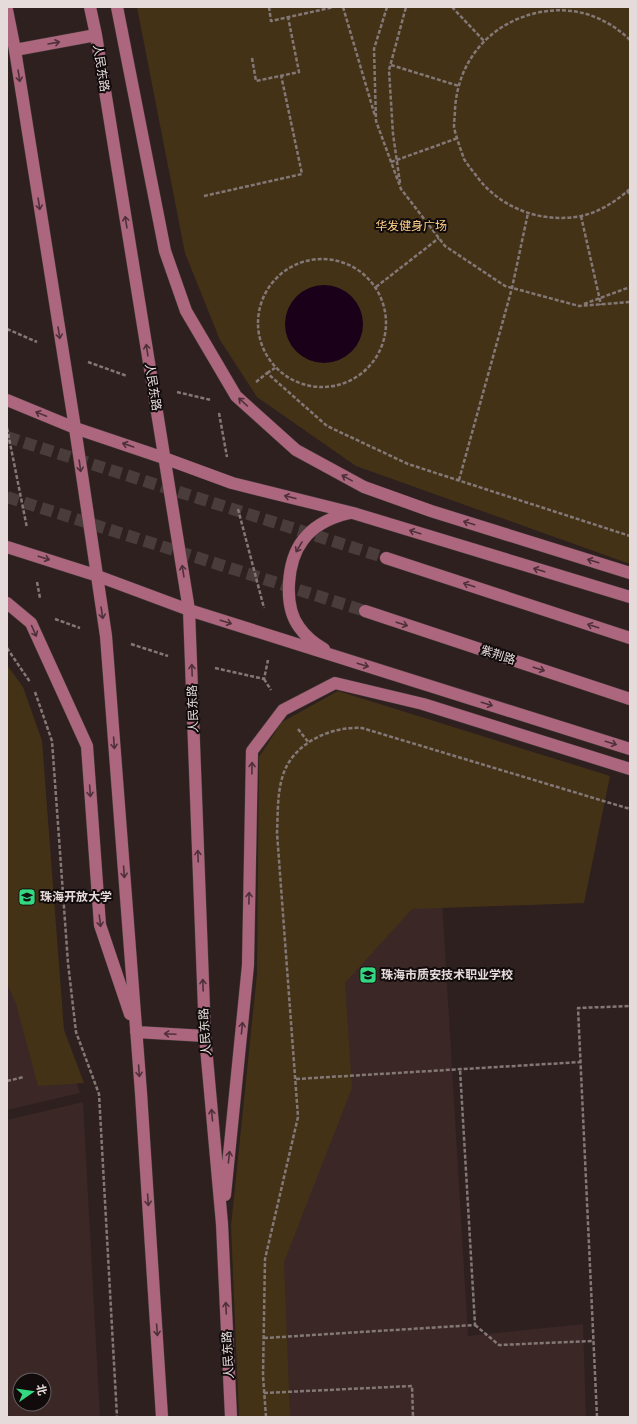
<svg xmlns="http://www.w3.org/2000/svg" width="637" height="1424" viewBox="0 0 637 1424" font-family="Roboto,'Noto Sans SC',sans-serif">
<rect width="100%" height="100%" fill="#2d201f"/>
<path fill="#3a2726" fill-rule="evenodd" d="M7 686 58 1027 80 1093 7 1110Z
M433 750 468 1336 583 1324 586 1417H267L279 833Z
M83 1102 100 1417H7V1120ZM20 1380H44V1404H20Z"/>
<path fill="#443217" d="M137 7H630V564L356 466 257 397 220 340 185 253Z
M7 665 23 687 42 741 64 1030 84 1083 38 1086 16 1004 7 983Z
M338 691 610 776 584 903 412 909 345 983 352 1088 284 1262 290 1417H239L231 1226 257 974 259 757 282 722Z"/>
<path fill="#1a0018" d="M285 324a39 39 0 1 1 78 0a39 39 0 1 1-78 0Z"/>
<g fill="none" stroke-linecap="round" stroke-linejoin="round">
<path stroke="#493c3b" stroke-width="12" stroke-dasharray="12 6" stroke-linecap="butt" d="M7 437 386 558
M7 497 365 611"/>
<g stroke="#473b3b" stroke-width="13">
<path id="primary" d="M90 7 96 35 189 610 205 1036 222 1224 231 1417
M117 7 165 251 186 311 236 396 296 450 364 487 431 511 630 573
M7 10 15 50 75 428 106 636 141 1093 162 1417
M15 50 96 35
M7 400 75 428 164 458 232 483 353 513 630 597
M7 547 95 575 189 610 630 749
M386 558 630 638
M7 603 31 623 87 746 100 925 130 1014
M365 611 630 699
M324 649C315 644 306 637 299 627 283 605 287 561 303 540 315 524 332 517 350 513
M136 1032 205 1036
M225 1195 248 965 252 751 283 710 335 683 423 704 630 769"/>
</g>
<path stroke="#847877" stroke-width="2.5" stroke-dasharray="4 2" stroke-linecap="butt" d="M269 7 271 21 334 7
M343 7 375 116
M387 7 374 49 376 121 401 189 445 246 505 286 579 306 630 302
M452 7 484 41
M630 40C604 15 572 5 536 13 489 24 458 61 455 109 455 115 454 121 454 127 456 137 461 150 464 159 467 164 471 169 475 174 498 207 540 224 581 216 600 212 616 201 630 189
M252 58 256 81 299 72 288 17
M391 65 459 86
M391 162 458 138
M400 183 393 134 389 70 406 7
M627 191 630 194
M204 196 302 174 281 75
M581 216 601 305
M258 323a64 64 0 1 1 128 0a64 64 0 1 1-128 0Z
M376 287 439 238
M584 304 630 287
M7 329 37 342
M88 362 127 376
M267 373 275 368
M256 382 267 373 327 426 408 464 630 536
M177 392 211 400
M219 413 227 457
M7 428 27 528
M459 480 512 288 528 213
M238 509 264 608
M37 582 40 598
M55 619 80 628
M131 644 168 656
M7 648 30 682
M215 668 264 679 268 660
M264 679 271 690
M35 692 52 741 68 963 76 1032 99 1094 117 1417
M298 729 309 743
M296 1079 581 1062
M7 1081 24 1077
M475 1325 499 1345 594 1341
M264 1338 475 1325 460 1069
M264 1393 412 1386 413 1417
M266 1417 263 1376 265 1259 298 1117 277 833C278 814 277 793 283 775 293 743 331 726 362 728L630 809
M597 1417 578 1008 630 1006"/>
<use href="#primary" stroke="#ac677f" stroke-width="12"/>
</g>
<defs><path id="oneway-shaft" d="M-6 0H5M1.5-3L5.5 0L1.5 3" fill="none" stroke-width="1.6" stroke-linecap="round" stroke-linejoin="round"/></defs>
<g stroke="#4f3039">
<use href="#oneway-shaft" transform="translate(54 43) rotate(-10)"/>
<use href="#oneway-shaft" transform="translate(19 76) rotate(81)"/>
<use href="#oneway-shaft" transform="translate(39 204) rotate(81)"/>
<use href="#oneway-shaft" transform="translate(126 222) rotate(-99)"/>
<use href="#oneway-shaft" transform="translate(59 333) rotate(81)"/>
<use href="#oneway-shaft" transform="translate(147 350) rotate(-99)"/>
<use href="#oneway-shaft" transform="translate(243 402) rotate(-138)"/>
<use href="#oneway-shaft" transform="translate(41 414) rotate(-158)"/>
<use href="#oneway-shaft" transform="translate(128 445) rotate(-161)"/>
<use href="#oneway-shaft" transform="translate(80 466) rotate(82)"/>
<use href="#oneway-shaft" transform="translate(347 478) rotate(-151)"/>
<use href="#oneway-shaft" transform="translate(290 497) rotate(-166)"/>
<use href="#oneway-shaft" transform="translate(469 523) rotate(-163)"/>
<use href="#oneway-shaft" transform="translate(415 532) rotate(-163)"/>
<use href="#oneway-shaft" transform="translate(299 547) rotate(121)"/>
<use href="#oneway-shaft" transform="translate(44 558) rotate(18)"/>
<use href="#oneway-shaft" transform="translate(593 561) rotate(-163)"/>
<use href="#oneway-shaft" transform="translate(539 570) rotate(-163)"/>
<use href="#oneway-shaft" transform="translate(183 571) rotate(-99)"/>
<use href="#oneway-shaft" transform="translate(469 585) rotate(-162)"/>
<use href="#oneway-shaft" transform="translate(102 613) rotate(81)"/>
<use href="#oneway-shaft" transform="translate(226 622) rotate(18)"/>
<use href="#oneway-shaft" transform="translate(402 624) rotate(18)"/>
<use href="#oneway-shaft" transform="translate(593 626) rotate(-162)"/>
<use href="#oneway-shaft" transform="translate(34 631) rotate(66)"/>
<use href="#oneway-shaft" transform="translate(363 665) rotate(17)"/>
<use href="#oneway-shaft" transform="translate(539 669) rotate(18)"/>
<use href="#oneway-shaft" transform="translate(192 670) rotate(-92)"/>
<use href="#oneway-shaft" transform="translate(487 704) rotate(17)"/>
<use href="#oneway-shaft" transform="translate(114 743) rotate(86)"/>
<use href="#oneway-shaft" transform="translate(611 743) rotate(17)"/>
<use href="#oneway-shaft" transform="translate(252 768) rotate(-89)"/>
<use href="#oneway-shaft" transform="translate(90 791) rotate(86)"/>
<use href="#oneway-shaft" transform="translate(198 856) rotate(-92)"/>
<use href="#oneway-shaft" transform="translate(124 872) rotate(86)"/>
<use href="#oneway-shaft" transform="translate(249 898) rotate(-89)"/>
<use href="#oneway-shaft" transform="translate(100 921) rotate(83)"/>
<use href="#oneway-shaft" transform="translate(203 985) rotate(-92)"/>
<use href="#oneway-shaft" transform="translate(242 1028) rotate(-84)"/>
<use href="#oneway-shaft" transform="translate(170 1034) rotate(-177)"/>
<use href="#oneway-shaft" transform="translate(139 1071) rotate(86)"/>
<use href="#oneway-shaft" transform="translate(212 1115) rotate(-95)"/>
<use href="#oneway-shaft" transform="translate(229 1157) rotate(-84)"/>
<use href="#oneway-shaft" transform="translate(148 1200) rotate(86)"/>
<use href="#oneway-shaft" transform="translate(226 1308) rotate(-93)"/>
<use href="#oneway-shaft" transform="translate(157 1330) rotate(86)"/>
</g>
<defs>
<g id="university-square" transform="scale(0.9)"><rect x="-9" y="-9" width="18" height="18" rx="4" fill="#34d881" stroke="#110b0b"/><path d="M0-5L7-2L0 1L-7-2ZM-4 1L0 2.5L4 1V4Q0 6-4 4Z" fill="#111"/></g>
<g id="school-square" transform="scale(0.9)"><rect x="-9" y="-9" width="18" height="18" rx="4" fill="#34d881" stroke="#110b0b"/><path d="M0-5L7-2L0 1L-7-2ZM-4 1L0 2.5L4 1V4Q0 6-4 4Z" fill="#111"/></g>
</defs>
<g fill-rule="evenodd">
<use href="#university-square" x="27" y="897"/>
<use href="#school-square" x="368" y="975"/>
</g>
<g text-anchor="middle" stroke-width="4" stroke-linejoin="round" paint-order="stroke">
<g font-size="12" fill="#e5dbda" stroke="#110b0b">
<text transform="translate(101 68) rotate(81)" y="4">人民东路</text>
<text transform="translate(153 387) rotate(81)" y="4">人民东路</text>
<text transform="translate(498 655) rotate(18)" y="4">紫荆路</text>
<text transform="translate(193 709) rotate(-92)" y="4">人民东路</text>
<text transform="translate(205 1032) rotate(-94)" y="4">人民东路</text>
<text transform="translate(228 1355) rotate(-93)" y="4">人民东路</text>
</g>
<g font-size="12" fill="#ffcf89" stroke="#110b0b">
<text x="411" y="230">华发健身广场</text>
</g>
<g font-size="12" font-weight="bold" fill="#e5dbda" stroke="#110b0b" text-anchor="start">
<text x="40" y="901">珠海开放大学</text>
<text x="381" y="979">珠海市质安技术职业学校</text>
</g>
</g>
<rect width="637" height="1424" fill="none" stroke="#e5dbda" stroke-width="16"/>
<g transform="translate(32 1392) rotate(77)"><circle r="19" fill="#110b0b" stroke="#665e5e"/>
<path d="M0-3L7 15L0 10L-7 15Z" fill="#34d881"/>
<text y="-6" font-size="11" font-weight="bold" text-anchor="middle" fill="#e5dbda">北</text>
</g>
</svg>
